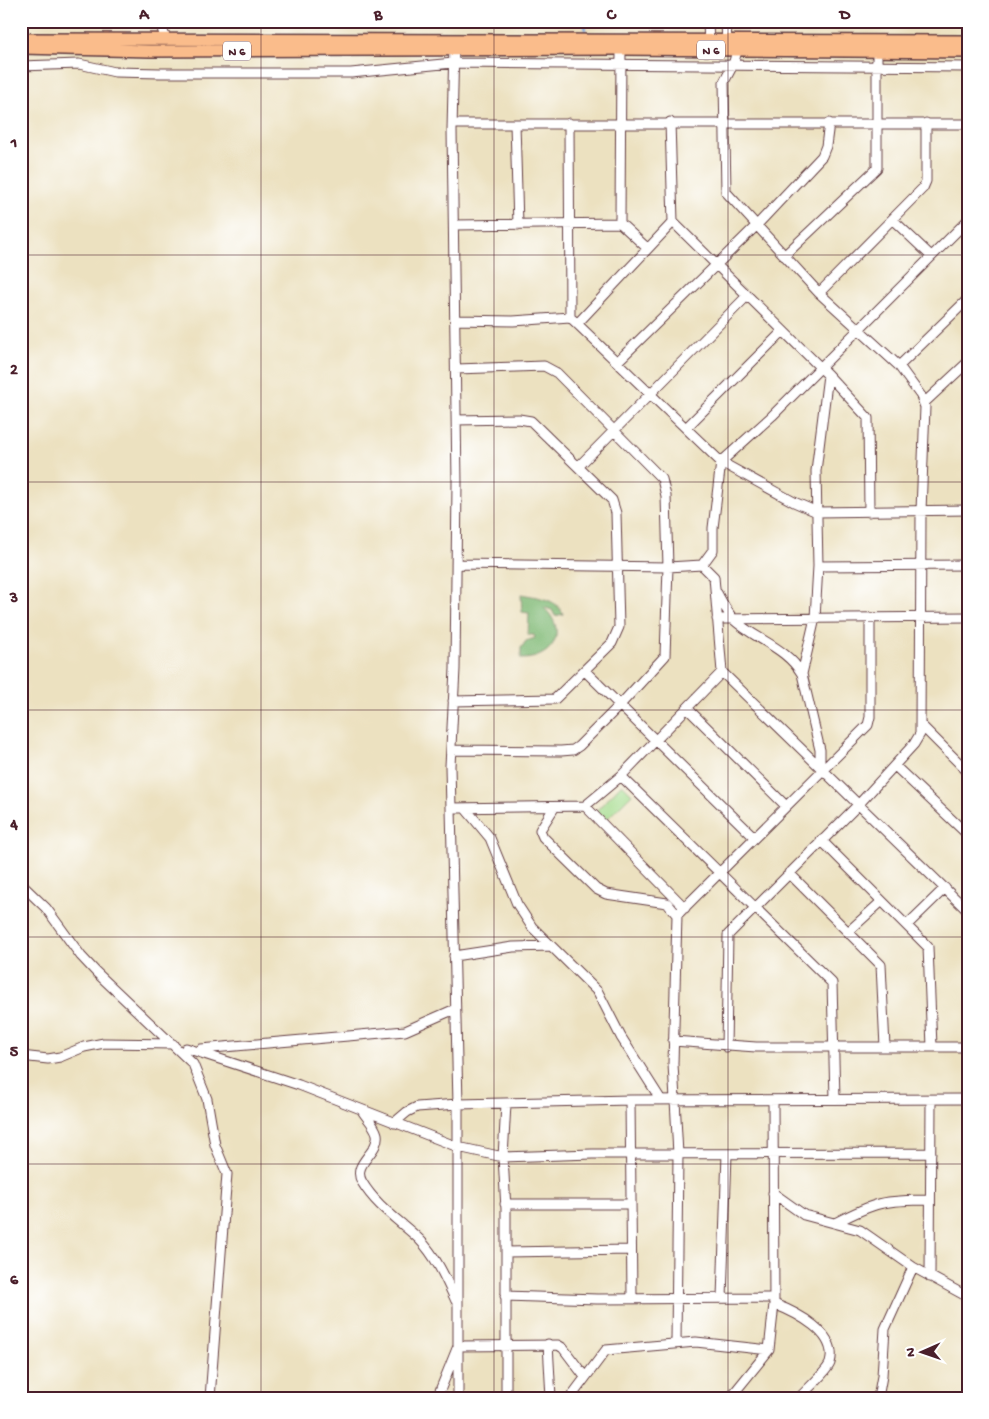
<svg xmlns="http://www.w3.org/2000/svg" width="989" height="1419" viewBox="0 0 989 1419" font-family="'Gochi Hand',sans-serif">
<rect width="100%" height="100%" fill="#fff"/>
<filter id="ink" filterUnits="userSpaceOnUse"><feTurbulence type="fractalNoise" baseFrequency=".02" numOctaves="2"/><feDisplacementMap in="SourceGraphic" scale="10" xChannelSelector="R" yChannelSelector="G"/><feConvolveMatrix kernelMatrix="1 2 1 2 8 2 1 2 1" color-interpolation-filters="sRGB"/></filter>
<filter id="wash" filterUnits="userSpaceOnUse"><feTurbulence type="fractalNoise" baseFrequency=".0096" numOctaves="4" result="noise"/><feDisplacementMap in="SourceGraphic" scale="20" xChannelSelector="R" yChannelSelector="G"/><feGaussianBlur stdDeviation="1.12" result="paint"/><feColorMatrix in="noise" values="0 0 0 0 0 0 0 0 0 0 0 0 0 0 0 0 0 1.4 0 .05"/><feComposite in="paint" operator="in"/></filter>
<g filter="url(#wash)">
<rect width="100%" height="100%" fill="#ece1c0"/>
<path fill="#a4db8c" stroke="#777d5c" d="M622 784 632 794 605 821 595 812Z"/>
<path fill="#83bb78" stroke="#666d52" d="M521 594C535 597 557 598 563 614L555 616 552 610 543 607C569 630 554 659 521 659V648L526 641 535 638 534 635H528L529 613 522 612Z"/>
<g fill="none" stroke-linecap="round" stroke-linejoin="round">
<path stroke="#73a5de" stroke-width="2" d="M585 21V34"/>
</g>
</g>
<g filter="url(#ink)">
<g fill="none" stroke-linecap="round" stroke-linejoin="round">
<g stroke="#623c41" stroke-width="11">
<path id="minor" d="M159 21 166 39
M708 21 709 46
M726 21 727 45
M454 45 452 130 457 483 455 669 450 766 458 1104V1398
M21 66 79 64 115 72 160 73H351L453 63 968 67
M670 122 673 222 828 375 816 471 818 566 815 618 802 674
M569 123 570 317 721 462 794 502 817 512 968 510
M453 124H968
M515 124 518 225
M893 220 931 256
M620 223 621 49
M454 225 620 223 647 248
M784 256 877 168V52
M819 293 923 188 926 181V123
M456 320 513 321 570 317
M577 324 673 222
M617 362 756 226 822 156 826 146 829 123
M899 366 968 299
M828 375 868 418 869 512
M924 403 968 362
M686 428 783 331
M579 466 747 296
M456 564 668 567 702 565 713 550V528L721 462 772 416 968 220
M818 566 968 565
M717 593C722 602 727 612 734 620 756 640 786 647 802 674L820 750V766
M717 619 968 617
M585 671 754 837
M722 672 968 911
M453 701 555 699 612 643 619 627 616 513 612 500 531 421 519 419 456 420
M688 709 786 806
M921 725 968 772
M451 750 561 751 573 750 579 746 620 705 665 656 668 567 666 496 662 479 557 373 544 366 456 369
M895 766 968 835
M621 776 832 983 835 1099
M585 806 685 908
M452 808 585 806 621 776 722 672 714 577 702 565
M465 808 490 838 517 904 532 927 598 992 621 1037 661 1100
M554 808 540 830 543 837 596 889 606 894 667 903 677 915 673 1064 678 1154 676 1343
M821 840 928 947 932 1047
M789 873 881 965 885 1047
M21 884 46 908 81 956 96 972 193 1064 207 1099 215 1145 227 1174 210 1398
M677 915 868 725 870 717V618
M907 925 945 888
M848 932 882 901
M454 956 513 947 551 946
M673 1041 756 1047H968
M726 1047 728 935 859 804 914 744 920 734 921 511 925 407 921 396 899 366 819 293 726 192 724 82 733 65 737 51
M186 1048 299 1085 458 1147 503 1157 592 1154 931 1153
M201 1049 405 1031 455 1009
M21 1056 48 1059 60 1057 84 1047 104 1043 173 1044
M630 1100 632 1298
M363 1112C367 1118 375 1126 377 1134 380 1153 351 1163 362 1182 377 1207 399 1220 419 1239 436 1256 446 1279 456 1301
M394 1123 407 1112 417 1107 458 1104 630 1100 968 1099
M773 1193 804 1215 860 1230 913 1267 968 1297
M505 1204H631
M835 1223C875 1202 884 1200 930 1200
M506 1252 631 1250
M930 1277 931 1100
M505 1296 597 1299 774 1298
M722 1298 727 1154
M774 1304C795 1312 839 1333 830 1363 827 1372 806 1390 799 1398
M548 1344 551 1398
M437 1398 458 1346 558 1345 563 1348 585 1377
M506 1398V1209L503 1157 506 1104
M570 1398 606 1350 696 1342 769 1350
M730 1398 769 1350 774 1304 773 1100
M878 1398 882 1376 885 1329 913 1267"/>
</g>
<g stroke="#623c41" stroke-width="14">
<path id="major" d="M21 39 968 41
M21 48 150 51 621 49 968 52"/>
</g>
<use href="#minor" stroke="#fff" stroke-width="9"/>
<use href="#major" stroke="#fabc8b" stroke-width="11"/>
</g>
</g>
<path fill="none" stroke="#4a1f2b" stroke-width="1" stroke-opacity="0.55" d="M261 21V1398M494 21V1398M728 21V1398M21 255H968M21 482H968M21 710H968M21 937H968M21 1164H968"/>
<g text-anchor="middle" stroke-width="4" stroke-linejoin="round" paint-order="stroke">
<g fill="#fff" stroke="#80626b" stroke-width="1">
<rect x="697" y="40.5" width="28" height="19" rx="4"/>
<rect x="223" y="41.5" width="28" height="19" rx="4"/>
</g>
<g font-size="12" font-weight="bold" fill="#4a1f2b">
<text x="711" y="54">N 6</text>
<text x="237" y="55">N 6</text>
</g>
</g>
<rect width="989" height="1419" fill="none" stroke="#fff" stroke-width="55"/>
<g transform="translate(922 1352) rotate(268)" stroke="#ffffff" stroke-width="4" paint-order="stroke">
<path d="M0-4L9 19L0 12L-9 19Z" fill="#4a1f2b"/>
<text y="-8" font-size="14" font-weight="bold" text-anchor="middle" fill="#4a1f2b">N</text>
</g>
<rect x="28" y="28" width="934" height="1364" fill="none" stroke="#4a1f2b" stroke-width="2"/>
<g font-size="16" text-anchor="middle" font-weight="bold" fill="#4a1f2b">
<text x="144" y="19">A</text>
<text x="378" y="19">B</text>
<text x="611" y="19">C</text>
<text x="845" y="19">D</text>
<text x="14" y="147">1</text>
<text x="14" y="374">2</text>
<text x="14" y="602">3</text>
<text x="14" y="829">4</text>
<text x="14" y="1056">5</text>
<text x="14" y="1284">6</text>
</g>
</svg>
